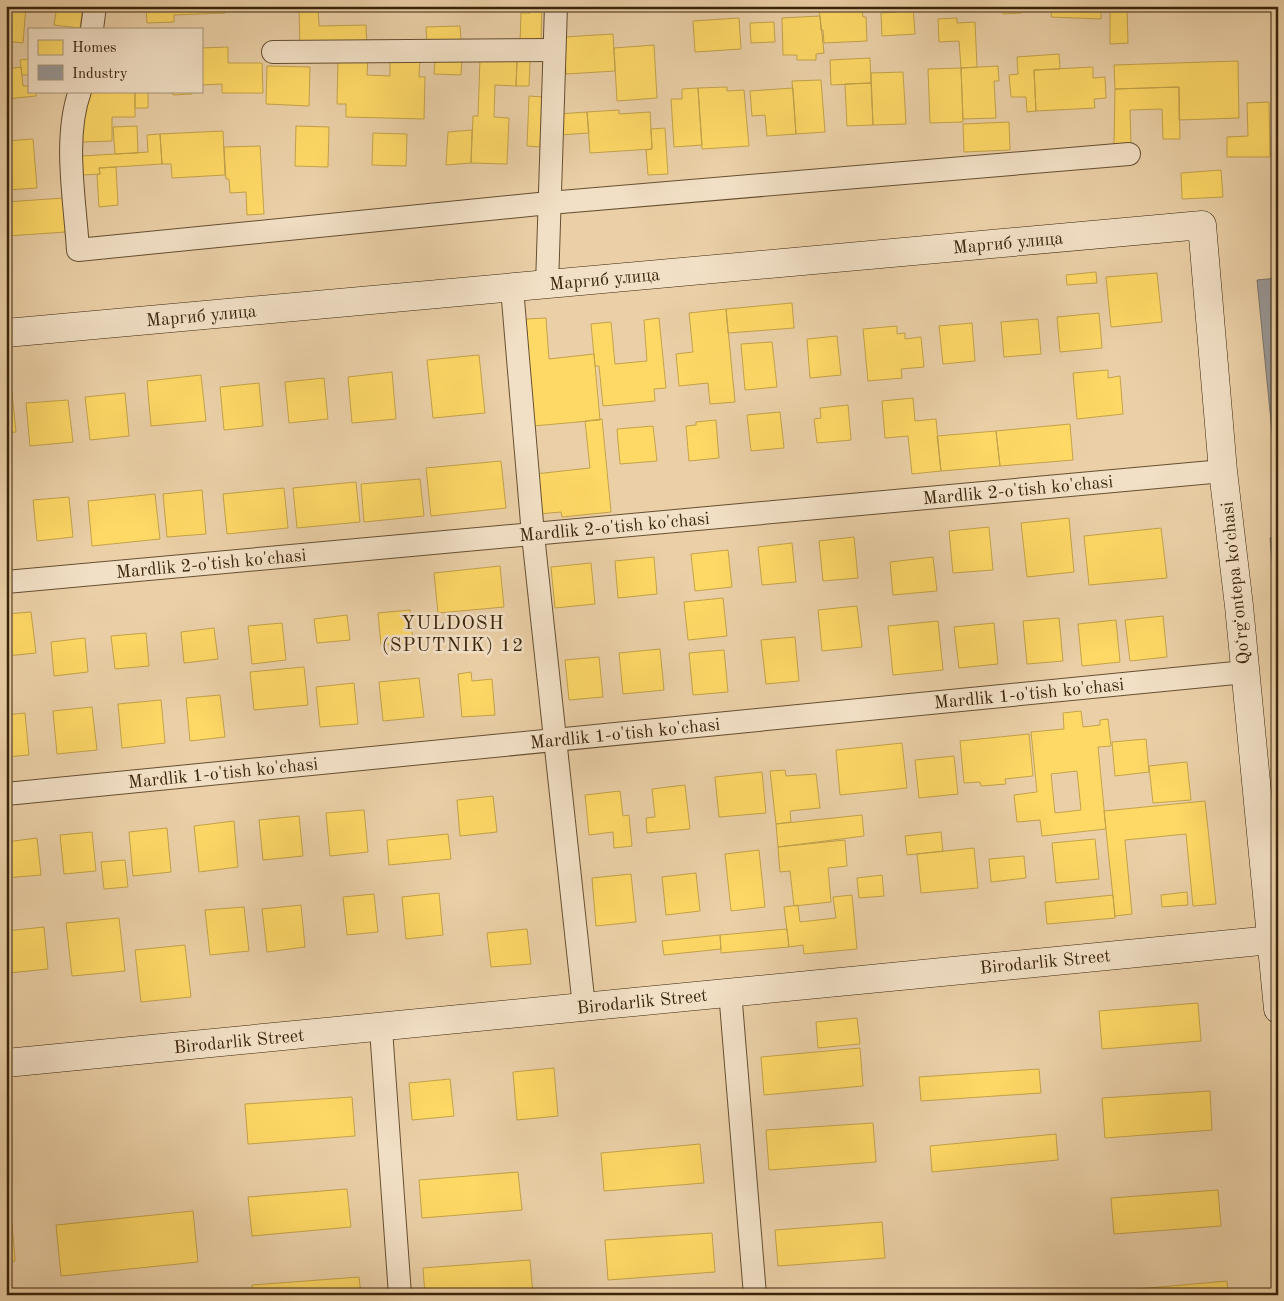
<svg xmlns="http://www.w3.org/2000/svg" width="1284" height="1301" viewBox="0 0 1284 1301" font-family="'Old Standard TT',serif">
<rect width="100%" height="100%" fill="#ebd0a7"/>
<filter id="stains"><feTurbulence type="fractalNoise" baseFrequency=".004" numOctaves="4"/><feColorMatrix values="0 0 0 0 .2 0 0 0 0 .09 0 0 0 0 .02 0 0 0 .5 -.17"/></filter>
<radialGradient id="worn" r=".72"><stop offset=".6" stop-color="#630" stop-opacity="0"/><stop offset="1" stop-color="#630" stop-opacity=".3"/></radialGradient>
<path fill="#ffd966" stroke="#c4a34a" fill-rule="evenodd" d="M6 6H26L23 43 6 41Z
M57 6H83L80 28 54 25Z
M146 6H225V13L174 15V22L147 23Z
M318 6 319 26 366 25 367 46 300 49 299 7Z
M422 6H454V11L423 12Z
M530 6H542L541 43H520L521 13H530Z
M819 6H862L863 17H866L867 41 824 43 823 30H821Z
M895 6H913L915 34 882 36 881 13 896 12Z
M1002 6H1021L1022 13 1003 14Z
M1052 6H1101V19L1051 17Z
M1110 6H1139L1127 8 1128 43 1110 44Z
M820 16 824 53 816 54V60H797V55H783L782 18Z
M739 18 741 49 695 52 693 21Z
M957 18V23L975 22 977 67 961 68 959 41 939 42 938 19Z
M774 22 775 42 751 43 750 23Z
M460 26 461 42 427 46 426 27Z
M613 34 615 71 566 74 564 37Z
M654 45 657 98 617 101 614 48Z
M228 47V63H262L263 93H222V84L201 85V48Z
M1059 54 1060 69 1034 70 1036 111 1027 112 1026 97H1011L1009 75 1018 74 1017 57Z
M390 55H420L419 77H425L424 119 346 117V104H337L338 57 368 56 367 75 390 76Z
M462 58 461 75 434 74 435 60Z
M870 58 871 83 831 85 830 60Z
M29 59V75H22L20 60Z
M480 59 517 60 516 86 495 85 494 117 509 118 507 164 471 163 473 116H478Z
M517 60 530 61 529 86H516Z
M1238 61 1239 118 1179 120V87L1115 89 1114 65Z
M267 66 310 67 309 106 266 104Z
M998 66 999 81H994L996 118 963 119 961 68Z
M21 67 23 86H29V91H36V96L6 99V69Z
M1093 67V78L1105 77 1106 98 1094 99 1095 108 1036 111 1034 70Z
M961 68 963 122 930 123 928 69Z
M903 72 906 124 873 125 871 73Z
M821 80 825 132 796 134 792 81Z
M871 83 873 125 847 126 845 84Z
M727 87V91L744 90 749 146 702 149 698 88Z
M1179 87 1180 139H1163L1162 109 1130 110 1131 145H1114L1115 89Z
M698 88 702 145 674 147 671 99H682V89Z
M793 88 796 134 767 136 765 115 752 116 750 91Z
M82 91H135V117H112V141L81 142Z
M135 91H148V108H135Z
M172 91H192V94L173 95Z
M529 96 542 97 540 147 527 146Z
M1269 102 1270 157H1227V137L1248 136 1247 103Z
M619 110V114L650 112 652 149 590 153 587 112Z
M587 112 589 133 559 135 558 114Z
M1009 122 1010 150 964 152 963 124Z
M137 126 138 153 115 154 113 127Z
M296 126 329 127 328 167 295 166Z
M665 128 668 174 648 175 646 150 652 149 651 129Z
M472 130 471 163 446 165 448 132Z
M223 131 225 175 172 178 171 164H162L160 134Z
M373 133 407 134 406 166 372 165Z
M160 134 162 164 99 168 100 174 83 175 82 156 148 152 147 135Z
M33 139 37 188 6 190V141Z
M260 146 264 214 247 215 246 192 230 193 229 179H226L224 147Z
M116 167 118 205 99 207 97 175 100 174 99 168Z
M1221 170 1223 197 1182 199 1181 173Z
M64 198 66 232 6 236V202Z
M1096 272 1097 283 1067 285 1066 275Z
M1157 273 1162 322 1111 327 1106 277Z
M792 303 794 328 728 333 726 309Z
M726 309 735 402 710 404 708 383 679 386 676 354 693 352 689 313Z
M1099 313 1102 348 1060 352 1057 317Z
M546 318 549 359 594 354 600 420 533 426 526 319Z
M659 318 666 388 654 389 655 401 603 406 599 366H595L591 324 611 322 615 364 647 361 644 320Z
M1038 319 1041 354 1004 357 1001 322Z
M972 323 975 361 943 364 939 326Z
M897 326V334L905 333V339L921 337 924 367 901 369 902 378 868 381 863 329Z
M837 336 841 375 810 378 807 339Z
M772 342 777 387 745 390 741 344Z
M479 355 485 413 433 418 427 360Z
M1108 370V378L1120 376 1123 414 1077 419 1073 373Z
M392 372 396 419 352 423 348 377Z
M201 375 206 421 151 426 147 381Z
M324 378 328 419 289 423 285 382Z
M11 383 16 432 6 433V384Z
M259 383 263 426 224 430 220 387Z
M125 393 129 436 90 440 85 397Z
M913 398 915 421 936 419 941 471 912 474 908 436 885 438 882 401Z
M68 400 73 442 30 446 26 403Z
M848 405 851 440 817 443 814 419 821 418 820 408Z
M780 412 784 448 751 451 747 415Z
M602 419 611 512 562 517 561 512 539 514 535 474 590 468 585 421Z
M716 420 719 458 689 461 686 426 696 425V422Z
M1070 424 1073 460 1000 466 996 431Z
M653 426 657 461 620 464 617 429Z
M996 431 1000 466 941 471 937 436Z
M501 461 506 508 431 516 426 468Z
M420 479 424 516 364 522 361 484Z
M356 482 360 522 297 528 293 488Z
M284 488 288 528 227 534 223 494Z
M202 490 206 534 167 537 163 494Z
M155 494 160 539 92 546 88 501Z
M69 497 73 537 37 541 33 500Z
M6 509 9 539H6Z
M1069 518 1074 572 1027 577 1021 523Z
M989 527 993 570 953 573 949 531Z
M1161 528 1167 578 1089 585 1084 536Z
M854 537 858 578 823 581 819 541Z
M792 543 796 582 762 585 758 547Z
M728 550 732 587 695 591 691 554Z
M654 557 657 594 618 598 615 561Z
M933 557 937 591 893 595 890 562Z
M591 563 595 604 555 608 551 567Z
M500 566 504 607 438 613 434 573Z
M723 598 727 636 688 640 684 602Z
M857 606 862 647 822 651 818 610Z
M410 610 413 642 381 645 378 613Z
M31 612 36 653 6 656V614Z
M347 615 350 640 317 643 314 619Z
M1163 616 1167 657 1130 661 1125 620Z
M1059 618 1063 661 1027 664 1023 621Z
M1116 620 1120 662 1082 666 1078 624Z
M938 621 943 670 893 675 888 626Z
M282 623 286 660 252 664 248 626Z
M994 623 998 664 959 668 954 627Z
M214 628 218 659 184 663 181 632Z
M146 633 149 666 115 669 111 636Z
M795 637 799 681 766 684 761 640Z
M85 638 88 672 54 676 51 642Z
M660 649 664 690 623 694 619 653Z
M724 650 728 692 693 695 689 653Z
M599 657 603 697 569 700 565 660Z
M304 667 308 705 254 710 250 672Z
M471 672 472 681 492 679 495 715 462 717 458 674Z
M419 678 424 717 383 721 379 682Z
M354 683 358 724 320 727 316 687Z
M220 695 225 737 190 741 186 698Z
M161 700 165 743 122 748 118 704Z
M92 707 97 750 57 754 53 711Z
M1081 711 1083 727 1100 725V720L1108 719 1111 746 1098 747 1106 829 1042 836 1040 820 1017 822 1014 795 1037 792 1031 732 1064 729 1063 713ZM1077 771 1081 810 1055 813 1051 774Z
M25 713 29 755 6 757V715Z
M1029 734 1033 776 1005 779 1006 784 981 786 980 782 964 783 960 741Z
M1146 739 1149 772 1115 776 1112 742Z
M902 743 907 788 840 795 836 750Z
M954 756 958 794 919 798 915 760Z
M1187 762 1191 800 1153 803 1149 766Z
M785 770 786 776 816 774 820 808 790 811 791 822 776 824 770 771Z
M762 772 766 813 719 817 715 777Z
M685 785 690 829 647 833 646 818 655 817 652 789Z
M620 791 623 816 629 815 632 846 614 848 613 832 589 835 585 795Z
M493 796 497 832 460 836 457 800Z
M1205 801 1216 904 1193 906 1186 834 1125 840 1132 914 1115 916 1104 811Z
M364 810 368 852 330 856 326 813Z
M862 815 864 836 778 847 776 824Z
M299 816 303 856 263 860 259 820Z
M234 821 238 867 199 872 194 826Z
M167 828 171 872 133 876 129 832Z
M92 832 96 871 64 874 60 835Z
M941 832 943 851 907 855 905 836Z
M448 834 451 859 389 865 387 840Z
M37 838 41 875 6 878V842Z
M1095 839 1099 879 1056 883 1052 843Z
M845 840 847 866 828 868 831 902 794 906 790 871 780 872 778 847Z
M974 848 978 888 921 893 917 854Z
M759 850 765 907 731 911 725 854Z
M1024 856 1026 878 991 882 989 859Z
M125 860 128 887 104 889 101 862Z
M696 873 700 911 666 915 662 877Z
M631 874 636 922 596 926 592 878Z
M882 875 884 896 859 898 857 878Z
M1187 892 1188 905 1162 907 1161 895Z
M439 893 443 935 406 939 402 897Z
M374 894 378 932 347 935 343 897Z
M852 895 857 949 804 954 803 945 789 947 784 907 798 905 800 922 836 918 833 897Z
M1113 895 1115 918 1047 924 1045 902Z
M301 905 305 947 267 952 262 909Z
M244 907 249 951 210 955 205 910Z
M119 918 125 971 72 976 66 923Z
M44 927 48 969 9 973 6 931Z
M527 929 531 964 491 967 487 933Z
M787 929 789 947 721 953 720 935Z
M720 935 721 949 664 955 662 941Z
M185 945 191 997 141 1002 135 950Z
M1198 1003 1201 1041 1102 1049 1099 1011Z
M857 1018 860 1044 818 1048 816 1022Z
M860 1048 863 1086 764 1095 761 1057Z
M554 1068 558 1116 517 1120 513 1072Z
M1039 1069 1041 1093 921 1101 919 1077Z
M450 1079 454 1116 412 1120 409 1083Z
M1210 1091 1212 1130 1105 1138 1102 1098Z
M352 1097 355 1136 248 1144 245 1104Z
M873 1123 876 1162 769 1170 766 1130Z
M1056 1134 1058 1160 932 1172 930 1146Z
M700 1144 704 1183 604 1191 601 1153Z
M518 1172 522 1210 422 1218 419 1180Z
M347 1189 351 1227 252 1236 248 1197Z
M1218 1190 1221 1226 1114 1234 1111 1198Z
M193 1211 198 1262 61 1276 56 1225Z
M6 1222H12L15 1261 6 1262Z
M882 1222 885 1258 778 1266 775 1230Z
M712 1233 715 1272 608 1280 605 1240Z
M530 1260 533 1295H425L423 1268Z
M359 1277 361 1295H253L252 1285Z
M1227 1281 1228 1295H1127L1126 1290Z"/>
<path fill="#999" stroke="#7c766e" d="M1278 278V492L1257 280Z
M1278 537V623L1270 538Z"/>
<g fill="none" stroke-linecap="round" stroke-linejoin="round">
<g stroke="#664f31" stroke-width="24">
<g id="street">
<path d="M92 29 95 6"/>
<path d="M273 52 553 50"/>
<path d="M80 91C63 138 75 200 78 250L549 203 1129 154"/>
<path d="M547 285 556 6"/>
<path d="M512 288 533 535 584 1007"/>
<path id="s1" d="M6 582 1223 471"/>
<path id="s2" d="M6 794 1245 672"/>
<path d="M730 991 755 1295"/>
<path d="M381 1029 400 1295"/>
</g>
</g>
<g stroke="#3a240a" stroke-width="29">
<g id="secondary">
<path id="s3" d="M6 333 1202 225 1223 471 1239 606 1278 1009"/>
<path id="s4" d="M6 1063C428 1024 850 979 1272 940"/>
</g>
</g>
<use href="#street" stroke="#f2e0c6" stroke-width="22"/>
<use href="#secondary" stroke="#f2e0c6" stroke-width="28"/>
</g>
<g text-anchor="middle" stroke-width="5" stroke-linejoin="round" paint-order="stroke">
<g font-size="18" fill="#3a240a" stroke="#f2e0c6">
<text dy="6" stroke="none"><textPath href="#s3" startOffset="1006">Маргиб улица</textPath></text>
<text dy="6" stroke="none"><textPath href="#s3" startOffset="601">Маргиб улица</textPath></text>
<text dy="6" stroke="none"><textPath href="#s3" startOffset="196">Маргиб улица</textPath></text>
<text dy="6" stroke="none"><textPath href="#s1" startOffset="1016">Mardlik 2-o'tish ko'chasi</textPath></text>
<text dy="6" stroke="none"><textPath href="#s1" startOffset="611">Mardlik 2-o'tish ko'chasi</textPath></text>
<text dy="6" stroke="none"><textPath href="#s1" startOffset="206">Mardlik 2-o'tish ko'chasi</textPath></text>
<text transform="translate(1235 583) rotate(-96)" y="6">Qoʻrgʻontepa koʻchasi</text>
<text dy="6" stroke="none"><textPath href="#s2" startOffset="1028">Mardlik 1-o'tish ko'chasi</textPath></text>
<text dy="6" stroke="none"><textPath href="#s2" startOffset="622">Mardlik 1-o'tish ko'chasi</textPath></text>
<text dy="6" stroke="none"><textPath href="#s2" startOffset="218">Mardlik 1-o'tish ko'chasi</textPath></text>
<text dy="6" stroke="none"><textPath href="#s4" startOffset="1044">Birodarlik Street</textPath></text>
<text dy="6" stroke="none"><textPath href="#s4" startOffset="639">Birodarlik Street</textPath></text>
<text dy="6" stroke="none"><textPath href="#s4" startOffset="234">Birodarlik Street</textPath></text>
</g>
<g font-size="19" letter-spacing="1" fill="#3a240a" stroke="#f2e0c6">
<text x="453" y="629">YULDOSH<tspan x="453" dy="22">(SPUTNIK) 12</tspan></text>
</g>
</g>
<rect width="1284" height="1301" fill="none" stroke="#ebd0a7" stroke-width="25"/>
<rect x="8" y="8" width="1269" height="1286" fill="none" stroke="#3a240a" stroke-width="2.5"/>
<rect x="12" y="12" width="1259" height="1276" fill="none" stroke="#3a240a"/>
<rect x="28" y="28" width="175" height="65" fill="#f2e0c6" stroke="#a8957b"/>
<rect x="38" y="40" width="25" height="15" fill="#ffd966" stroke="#a8957b"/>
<text x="72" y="52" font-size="15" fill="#3a240a">Homes</text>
<rect x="38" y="65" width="25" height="15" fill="#999999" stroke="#a8957b"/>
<text x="72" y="78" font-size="15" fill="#3a240a">Industry</text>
<rect width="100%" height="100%" filter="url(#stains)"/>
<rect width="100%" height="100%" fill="url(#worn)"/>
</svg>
